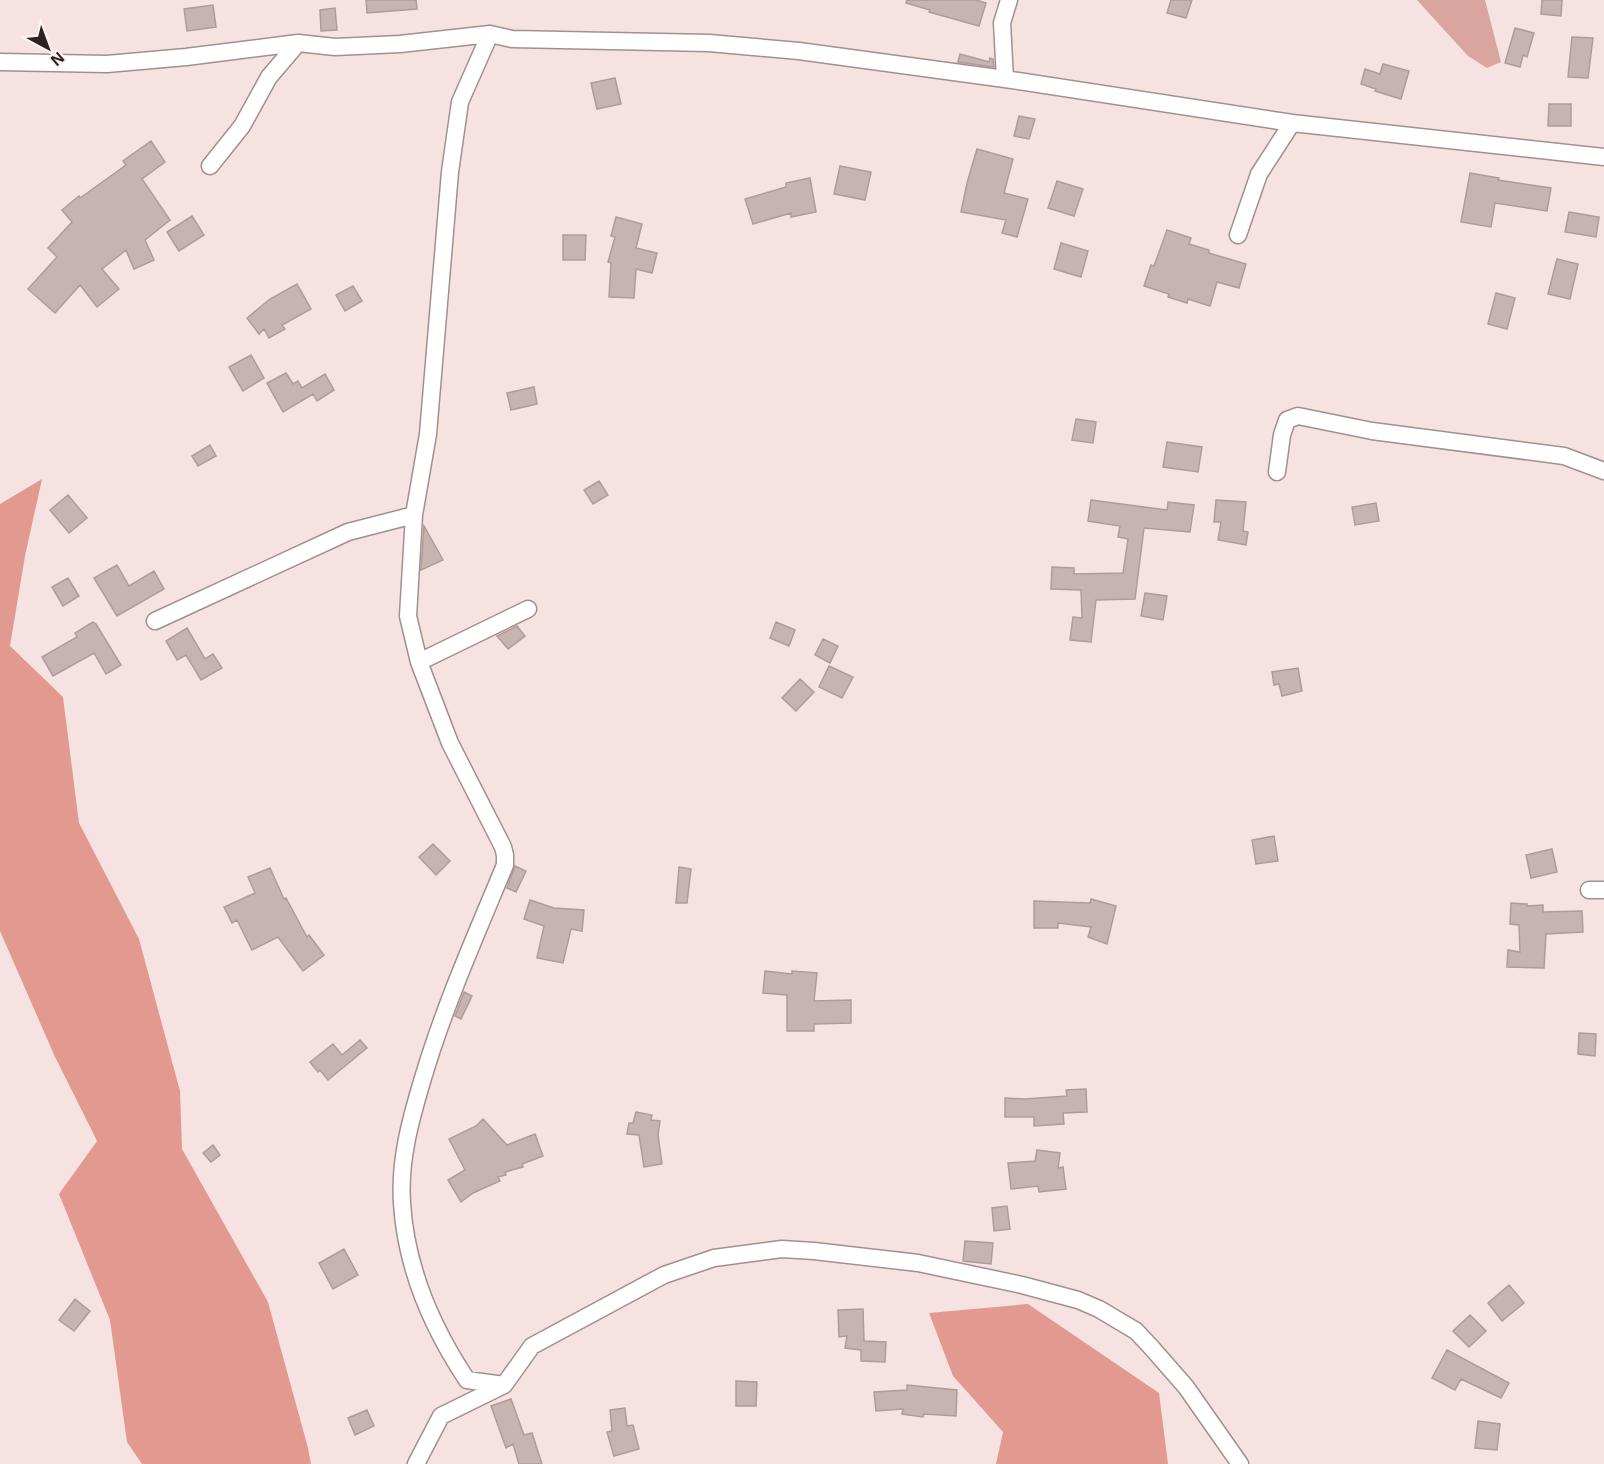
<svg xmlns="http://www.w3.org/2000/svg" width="1604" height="1464" viewBox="0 0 1604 1464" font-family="Arial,sans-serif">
<rect width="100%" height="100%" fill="#f6e2e0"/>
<path fill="#daa59e" d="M1417 0H1485L1501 62 1487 68 1468 56Z"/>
<path fill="#e29990" d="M42 479 25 556 10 646 63 697 79 823 139 939 180 1091 182 1149 268 1302 308 1448 311 1464H142L127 1442 110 1320 59 1194 97 1141 55 1057 0 931V504Z
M1028 1304 1159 1393 1168 1464H996L1003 1432 953 1376 929 1313Z"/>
<path fill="#c7b4b1" stroke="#af9c9a" stroke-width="1.5" d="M366 0H416L417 9 367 13Z
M907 0H976L986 3 979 26 929 12 930 10 906 3Z
M1171 0H1192L1186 18 1167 13Z
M1542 0H1562L1561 16 1541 14Z
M213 5 216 27 187 31 184 9Z
M335 8 337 30 321 31 320 10Z
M1515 28 1534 33 1527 57 1523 55 1520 67 1505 63Z
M1572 37 1593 38 1588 78 1568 77Z
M960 54 989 62 990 58 993 59 994 67 958 62Z
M1383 64 1409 71 1401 99 1375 91 1376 89 1361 84 1365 69 1380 74Z
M615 78 621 104 597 109 591 83Z
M1549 104H1571V126H1548Z
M1019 116 1035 119 1029 139 1014 136Z
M151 141 165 162 142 179 170 220 145 240 154 260 134 269 126 250 102 269 119 289 97 307 80 285 55 313 28 289 57 257 48 248 72 222 62 210 79 196 80 198 126 165 123 161Z
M977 149 1013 159 1004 193 1028 199 1017 237 1002 233 1006 220 961 212 967 183Z
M840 166 871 172 865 200 834 194Z
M1470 173 1499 178 1498 180 1551 188 1547 211 1495 203 1491 227 1461 222Z
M810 178 816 212 791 217V213L753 224 745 199 786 187V183Z
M1057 181 1083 189 1074 216 1048 208Z
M1569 212 1599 217 1596 237 1565 232Z
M192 216 204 235 179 251 167 232Z
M616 217 642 224 636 248 657 253 652 273 636 269 634 298 609 297 611 263 608 262 615 237 611 236Z
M1167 230 1191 238 1189 244 1209 250V253L1246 264 1239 288 1217 282 1210 306 1188 299 1187 303 1168 297 1169 294 1144 286 1151 265 1154 266Z
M563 235H586L585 260H563Z
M1061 243 1088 251 1081 277 1054 269Z
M1557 259 1578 264 1570 299 1548 294Z
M297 284 311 309 282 325 285 329 269 338 264 329 259 334 247 318 270 299Z
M353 286 362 301 345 311 336 295Z
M1496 293 1515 298 1507 329 1488 324Z
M251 355 264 378 243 391 229 367Z
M286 373 293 384 298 381 302 388 325 374 334 390 317 401 313 394 283 412 267 383Z
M534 387 537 404 511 410 507 393Z
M1076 419 1096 422 1093 443 1072 440Z
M1167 442 1202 447 1198 472 1163 467Z
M210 445 216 456 198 466 192 456Z
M599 481 608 495 593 504 584 490Z
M68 495 87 518 69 533 50 510Z
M1091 500 1167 510 1168 502 1194 505 1190 532 1144 528 1135 599 1096 600 1091 642 1070 640 1073 617 1082 618 1081 590 1051 589 1052 567 1074 568V574L1123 573 1128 539 1118 537 1120 526 1088 521Z
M1216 500 1246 502 1243 531 1248 532 1246 545 1218 540 1221 522H1214Z
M1376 503 1379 521 1355 525 1352 507Z
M424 526 443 560 421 570Z
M117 565 129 586 154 571 164 589 117 616 94 578Z
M68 578 79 596 63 606 52 587Z
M1145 593 1167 596 1163 620 1141 616Z
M93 622 96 624 121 665 106 674 94 653 53 676 42 657 77 637 75 633Z
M776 622 795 630 789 646 770 638Z
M517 626 525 636 508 649 497 636Z
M187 628 205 659 213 654 222 668 201 680 186 655 177 660 166 641Z
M823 639 838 646 830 663 815 655Z
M829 666 853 677 842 698 819 687Z
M1298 668 1302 691 1282 696 1279 684 1274 685 1272 672Z
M800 679 814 692 796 711 782 698Z
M1274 836 1278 861 1256 864 1252 840Z
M433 844 450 861 436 875 419 857Z
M1552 849 1557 872 1531 878 1526 855Z
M515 866 526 871 516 892 507 888Z
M679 867 691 869 687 903H676Z
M270 868 284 899 286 898 307 937 309 935 324 955 303 971 278 937 252 950 237 920 232 923 224 907 255 893 248 877Z
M1091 899 1116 906 1107 944 1088 937 1091 927 1058 923V928H1034V901L1090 903Z
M530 900 554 908 584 910 582 931 571 929 563 963 537 958 544 926 524 919Z
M1511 903 1527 904V906L1543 905V912L1582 911 1583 932 1546 934 1544 968 1507 967 1508 950 1520 952 1519 925 1510 924Z
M765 971 792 974V971L817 973 814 1001 851 1000V1023L814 1024V1031H787V995L763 993Z
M464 992 472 996 461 1019 455 1016Z
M1579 1033 1596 1034 1595 1056 1578 1054Z
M360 1040 367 1048 328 1080 320 1070 318 1072 310 1062 333 1044 342 1055Z
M1086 1089 1087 1112 1063 1113 1064 1124 1034 1126V1117H1005V1098L1025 1099 1067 1096 1066 1090Z
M636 1112 652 1115 651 1120 660 1121 658 1135 662 1164 644 1167 639 1135 627 1134 629 1123H633Z
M483 1119 507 1145 535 1134 543 1156 522 1164 523 1167 505 1172 506 1175 498 1177 500 1181 473 1193 461 1202 448 1180 465 1170 449 1139 476 1126Z
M213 1145 220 1155 211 1162 203 1153Z
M1037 1150 1060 1153 1058 1168 1063 1167 1066 1189 1039 1192 1038 1186 1011 1189 1008 1163 1035 1161Z
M1007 1206 1010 1229 994 1231 992 1208Z
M965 1241 993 1243 991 1264 963 1261Z
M344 1249 358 1275 333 1289 319 1263Z
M1509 1285 1524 1303 1502 1321 1488 1303Z
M75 1299 90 1311 74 1331 59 1320Z
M863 1309 864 1341 886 1342 885 1362 861 1361V1350L845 1348 847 1336 839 1337 838 1310Z
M1470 1315 1486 1331 1469 1347 1453 1331Z
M1447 1350 1509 1383 1501 1398 1461 1379 1455 1390 1432 1378Z
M736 1381 757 1382 756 1406H736Z
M907 1385 957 1390 956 1416 924 1414 923 1417 902 1414 903 1409 876 1411 874 1392 907 1390Z
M511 1399 524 1435 532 1433 542 1464H519L513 1444 506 1448 491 1406Z
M625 1408 627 1426 633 1425 639 1449 614 1456 607 1432 612 1431 610 1410Z
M367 1410 374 1426 355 1435 348 1418Z
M1478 1421 1500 1424 1497 1450 1475 1448Z"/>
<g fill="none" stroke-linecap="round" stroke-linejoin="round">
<g stroke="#a2908e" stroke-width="19">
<path id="street" d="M490 34 460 102 450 172 428 434 414 515 408 616 419 662 450 743 503 847 505 855V865C476 935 445 1004 423 1078 411 1118 399 1160 402 1203 406 1268 431 1326 467 1380L504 1385
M0 62 107 64 186 57 298 43 335 47 400 44 490 34 512 39 709 43 799 51 1005 79 1292 123 1604 157
M1005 79 1002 23 1009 0
M210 166 242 126 269 77 298 43
M1238 235 1259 174 1292 123
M1277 472 1282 435 1287 420 1298 416 1372 431 1564 456 1604 471
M155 621 348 532 414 515
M419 662 528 609
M1589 890H1604
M416 1464 441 1416 504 1385 532 1346 664 1275 714 1258 782 1249 814 1251 918 1263 1022 1285 1078 1300 1099 1309 1136 1331 1151 1347 1186 1387 1240 1464"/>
</g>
<use href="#street" stroke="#fff" stroke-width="16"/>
</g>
<g transform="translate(48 48) rotate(139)" stroke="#fef2f0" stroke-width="4.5" paint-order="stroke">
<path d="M0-4.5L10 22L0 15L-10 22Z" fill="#2a2322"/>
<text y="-9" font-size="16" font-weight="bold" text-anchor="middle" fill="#2a2322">N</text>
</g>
</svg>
